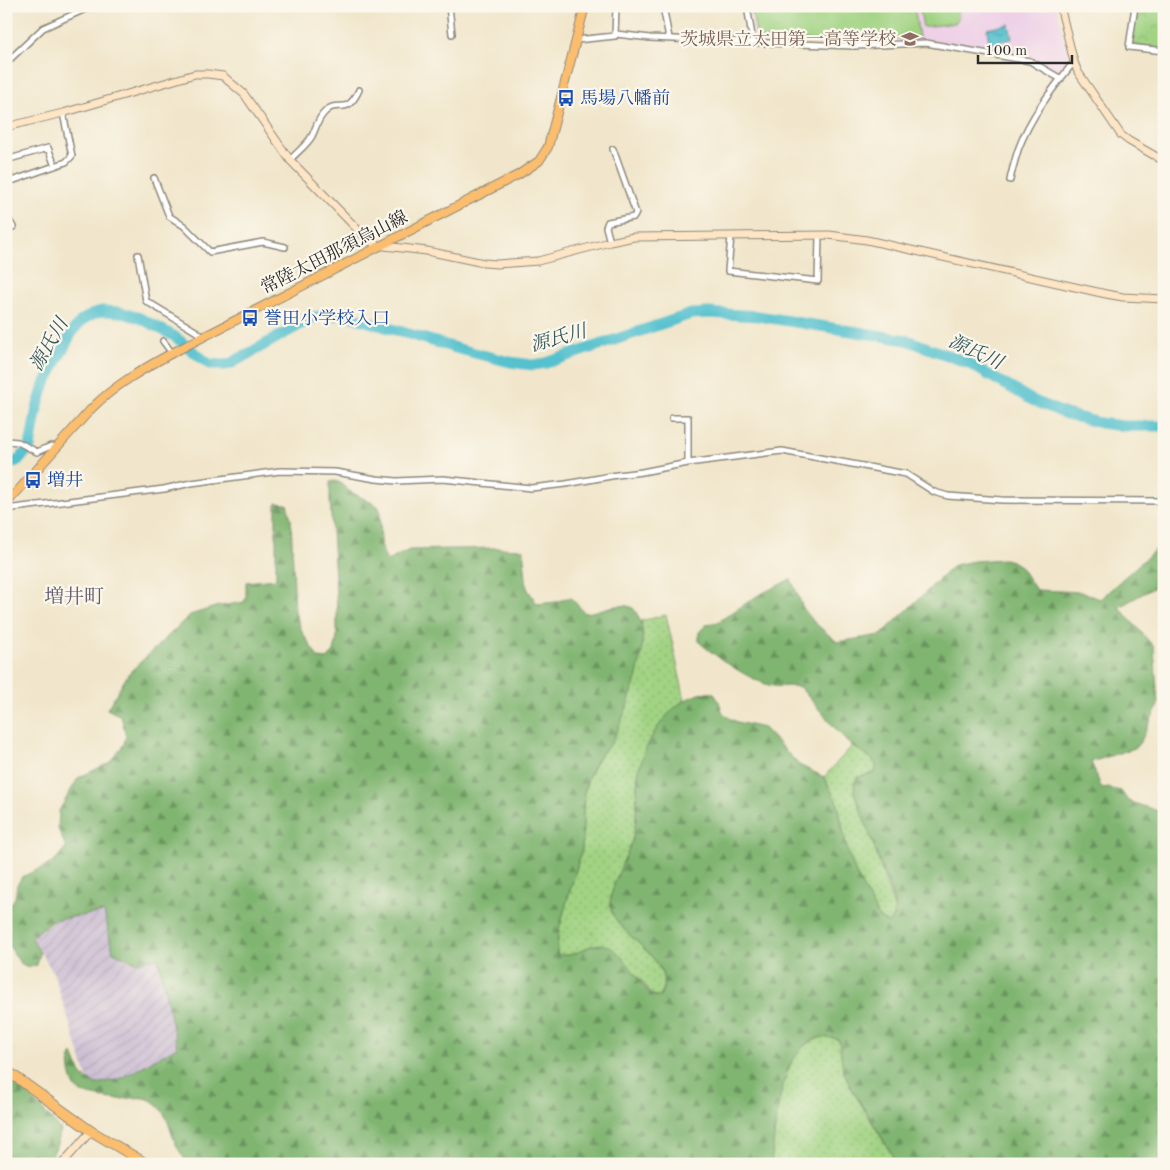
<svg xmlns="http://www.w3.org/2000/svg" width="1170" height="1170" viewBox="0 0 1170 1170" font-family="'Old Standard TT','Noto Serif JP',serif">
<defs>
<pattern id="industrial-furrows" width="10" height="10" patternUnits="userSpaceOnUse" patternTransform="scale(1.25)"><rect width="10" height="10" fill="#ccbed3"/><path d="M-1 1l2-2M0 10L10 0M9 11l2-2" fill="none" stroke="#afa3b5"/></pattern>
<pattern id="grass-dots" width="8" height="8" patternUnits="userSpaceOnUse" patternTransform="scale(1.25)"><rect width="8" height="8" fill="#a1d383"/><path d="M2 2h.1M6 6h.1" fill="none" stroke="#8bb571" stroke-width="1.8" stroke-linecap="round"/></pattern>
<pattern id="forest-firs" width="22" height="20" patternUnits="userSpaceOnUse" patternTransform="scale(1.25)"><rect width="22" height="20" fill="#80b571"/><path d="M5 1l3.5 6h-7zM16 11l3.5 6h-7z" fill="#69935d"/></pattern>
<pattern id="park-crowns" width="20" height="18" patternUnits="userSpaceOnUse" patternTransform="scale(1.25)"><rect width="20" height="18" fill="#a1d383"/><path d="M2 6a3 3 0 1 1 6 0M12 15a3 3 0 1 1 6 0" fill="none" stroke="#8bb571"/></pattern>
<pattern id="water-ripples" width="26" height="14" patternUnits="userSpaceOnUse" patternTransform="scale(1.25)"><rect width="26" height="14" fill="#55c1ce"/><path d="M2 4q2-2 4 0t4 0M15 11q2-2 4 0t4 0" fill="none" stroke="#479da7"/></pattern>
</defs>
<rect width="100%" height="100%" fill="#fbf7ec"/>
<filter id="ink" filterUnits="userSpaceOnUse"><feTurbulence type="fractalNoise" baseFrequency=".02" numOctaves="2"/><feDisplacementMap in="SourceGraphic" scale="10" xChannelSelector="R" yChannelSelector="G"/><feConvolveMatrix kernelMatrix="1 2 1 2 8 2 1 2 1" color-interpolation-filters="sRGB"/></filter>
<filter id="wash" filterUnits="userSpaceOnUse"><feTurbulence type="fractalNoise" baseFrequency=".0096" numOctaves="4" result="noise"/><feDisplacementMap in="SourceGraphic" scale="20" xChannelSelector="R" yChannelSelector="G"/><feGaussianBlur stdDeviation="1.12" result="paint"/><feColorMatrix in="noise" values="0 0 0 0 0 0 0 0 0 0 0 0 0 0 0 0 0 1.4 0 .05"/><feComposite in="paint" operator="in"/></filter>
<g filter="url(#wash)">
<rect width="100%" height="100%" fill="#f1e6cb"/>
<path fill="#eed0e7" d="M749 6H1056L1070 58 1063 71H1057L1037 60 938 41H873L856 43 755 41Z"/>
<path fill="url(#industrial-furrows)" d="M105 912 136 962 158 958 177 1047 120 1079 96 1084 88 1080 53 972 31 937 51 924 54 920Z"/>
<path fill="url(#grass-dots)" stroke="#667f57" d="M666 615 685 700 679 704C669 717 654 731 648 747 644 756 639 766 638 776 635 795 638 814 634 833 631 852 606 891 611 909 619 939 678 959 660 997L652 995 641 980 592 945C581 952 570 958 557 954L558 936 560 925 582 849 584 793 589 775 599 757 612 742 643 636 641 621Z
M852 746 870 757 877 764 875 773 857 777C855 782 854 786 854 792 856 800 860 806 863 814 872 838 879 863 887 887 891 898 895 905 894 917L887 923 879 918 857 876 847 850 838 805 824 777Z
M822 1037H830L839 1040 843 1069 850 1086 892 1155 894 1164H771C776 1127 776 1072 804 1046 809 1042 816 1040 822 1037Z"/>
<path fill="url(#forest-firs)" stroke="#56704e" d="M334 481 339 482 349 491 378 506 380 510C381 526 378 547 387 561L409 550 497 548 523 549 527 588 537 604 556 602 570 597 585 613C599 612 616 602 631 607 634 608 636 612 638 616 653 644 626 713 613 740 609 747 602 752 598 758 591 769 586 781 584 793L582 849 560 925 558 936 557 954C577 961 590 938 608 946 622 951 641 984 651 995L660 997C680 962 619 937 611 910 606 890 630 853 634 833 638 815 636 795 638 776 642 742 675 689 714 693L719 702 722 711 729 718 737 722 764 728 799 765 824 777 838 805 847 850 857 876 879 918 887 923 894 917 895 908 893 899 855 794 854 785 857 777 875 773 876 764 870 757 847 742 800 687C791 685 782 687 773 686 752 682 715 656 699 642V632L707 624 718 622 757 596 791 579 803 608 814 622 837 642 881 635 954 565 974 561 1004 559 1012 561 1020 566 1036 590 1081 592 1100 599 1156 549 1164 562V582L1119 607 1154 647 1158 705 1141 741 1135 748 1091 762 1101 787 1121 791 1128 801 1164 813V1164H894L892 1154 850 1086 843 1069 839 1040C780 1019 775 1129 771 1164H188C184 1158 179 1151 176 1144 169 1129 169 1115 155 1103 146 1095 133 1098 122 1099 112 1100 89 1096 80 1092 75 1089 72 1081 71 1076 69 1067 68 1061 73 1054L82 1076 96 1084 120 1079 177 1047 158 958 136 962 113 952 104 912 54 920 31 937 40 953 37 965 28 967 20 963 6 941V910L15 898 17 885 22 877 54 862 66 847 58 829 59 811 78 778 109 763 124 744 126 736 121 716 107 709 129 673 190 615 215 607 244 602 246 598V582L276 579V503L287 504 291 519 295 612 302 632 318 658 327 659 334 652 337 637V609L330 500V482Z
M6 1077 29 1095 61 1130C51 1170 44 1164 6 1164Z"/>
<path fill="url(#park-crowns)" stroke="#667f57" d="M1137 6H1164V49L1133 45 1131 43Z"/>
<path fill="#a1d383" stroke="#667f57" d="M751 6H914L919 37 855 41 757 39Z
M919 6H957L959 17 955 23 923 27Z"/>
<path fill="url(#water-ripples)" stroke="#40767c" d="M1009 24 1012 39 989 43 987 29Z"/>
<g fill="none" stroke-linecap="round" stroke-linejoin="round">
<path stroke="#55c1ce" stroke-width="11" d="M6 467 20 459 30 447 37 408 44 386 72 332 82 320 95 313 101 311 120 312 140 318 174 336 209 364 224 365 230 364 314 317 328 315 349 316 459 349 510 362 533 365 546 363 691 314 708 313 758 316 907 340 968 363 1032 400 1066 414 1100 423 1123 426H1164"/>
</g>
</g>
<g filter="url(#ink)">
<g fill="none" stroke-linecap="round" stroke-linejoin="round">
<g stroke="#8e887b" stroke-width="8">
<path id="street" d="M449 6 452 34
M663 6 669 38
M747 6 753 42
M1135 6 1129 47 1164 51
M616 34 650 38 770 43 855 46 926 43 1030 61 1061 79
M576 40 615 36 616 6
M6 63 43 28 92 6
M6 160 48 148 55 166
M290 160C297 152 307 145 312 136 316 128 318 118 325 112 338 98 346 118 359 90
M6 164 11 181
M154 178 169 216 184 226 210 252 263 242 285 247
M1010 180C1012 170 1015 160 1018 150 1030 117 1052 89 1074 62
M6 183 66 162 72 156 63 113
M6 215 13 227
M731 236 728 271 818 281 819 235
M610 242 606 227 608 222 634 217 636 213 613 149
M138 255 146 301 197 332 203 337
M163 341 172 353
M672 418H688V463
M6 441 18 442 37 452 51 446 57 447
M6 509 164 489 191 483 280 471 335 472 376 479 396 481 443 479 531 488 566 484 617 475 642 472 688 463 782 451 906 474 934 492 948 496 1002 500 1164 501"/>
</g>
<g stroke="#8e887b" stroke-width="9">
<path id="secondary" d="M1060 6 1074 62 1078 72 1121 135 1129 141 1164 161
M6 127 63 113 195 74H208L223 76 231 83 244 94 290 160 363 235 376 245 427 251 484 263 497 264 538 261 610 242 634 237 829 235 867 240 1106 294 1123 297 1164 299
M62 1164 91 1131"/>
</g>
<g stroke="#8e887b" stroke-width="10">
<path id="primary" d="M6 504 92 408C115 385 143 369 172 353L518 175 539 161 548 147 585 6"/>
</g>
<g stroke="#8e887b" stroke-width="11">
<path id="highway" d="M6 1070 91 1131 147 1164"/>
</g>
<use href="#street" stroke="#fff" stroke-width="5"/>
<use href="#secondary" stroke="#fde5c5" stroke-width="7"/>
<use href="#primary" stroke="#fbbd6e" stroke-width="8"/>
<use href="#highway" stroke="#fbbd6e" stroke-width="9"/>
</g>
</g>
<defs>
<g id="school-bare" transform="scale(1.35)"><path d="M0-5L7-2L0 1L-7-2ZM-4 1L0 2.5L4 1V4Q0 6-4 4Z" fill="#8d6e63" stroke="#fbf7ec" stroke-width="2.5" paint-order="stroke"/></g>
<g id="bus-bare" transform="scale(1.35)"><path d="M-5-6H5V4H4V6H2V4H-2V6H-4V4H-5ZM-3.5-4V0h7V-4ZM-3.5 1.2v1.5H-2V1.2ZM2 1.2v1.5H3.5V1.2Z" fill="#1a4fb4" stroke="#fbf7ec" stroke-width="2.5" paint-order="stroke"/></g>
</defs>
<g fill-rule="evenodd">
<use href="#school-bare" x="910" y="39"/>
<use href="#bus-bare" x="566" y="98"/>
<use href="#bus-bare" x="250" y="318"/>
<use href="#bus-bare" x="33" y="480"/>
</g>
<g text-anchor="middle" stroke-width="4.5" stroke-linejoin="round" paint-order="stroke">
<g font-size="18" fill="#785e54" stroke="#fbf7ec" text-anchor="end">
<text x="896" y="45">茨城県立太田第一高等学校</text>
</g>
<g font-size="18" fill="#164399" stroke="#fbf7ec" text-anchor="start">
<text x="580" y="104">馬場八幡前</text>
<text x="264" y="324">誉田小学校入口</text>
<text x="47" y="486">増井</text>
</g>
<g font-size="18" fill="#2b2b2b" stroke="#fbf7ec">
<text transform="translate(334 252) rotate(-27)" y="6">常陸太田那須烏山線</text>
</g>
<g font-size="19" font-style="italic" fill="#38585c" stroke="#fbf7ec">
<text transform="translate(558 337) rotate(-15)" y="7">源氏川</text>
<text transform="translate(48 344) rotate(-60)" y="7">源氏川</text>
<text transform="translate(976 351) rotate(25)" y="7">源氏川</text>
</g>
<g font-size="20" fill="#615b6e" stroke="#fbf7ec">
<text x="74" y="603">増井町</text>
</g>
</g>
<rect width="1170" height="1170" fill="none" stroke="#fbf7ec" stroke-width="25"/>
<path d="M978 55v8h94v-8" fill="none" stroke="#2b2b2b" stroke-width="2.5"/>
<text x="985" y="55" font-size="15" fill="#2b2b2b" stroke="#fbf7ec" stroke-width="4" paint-order="stroke">100 m</text>
</svg>
